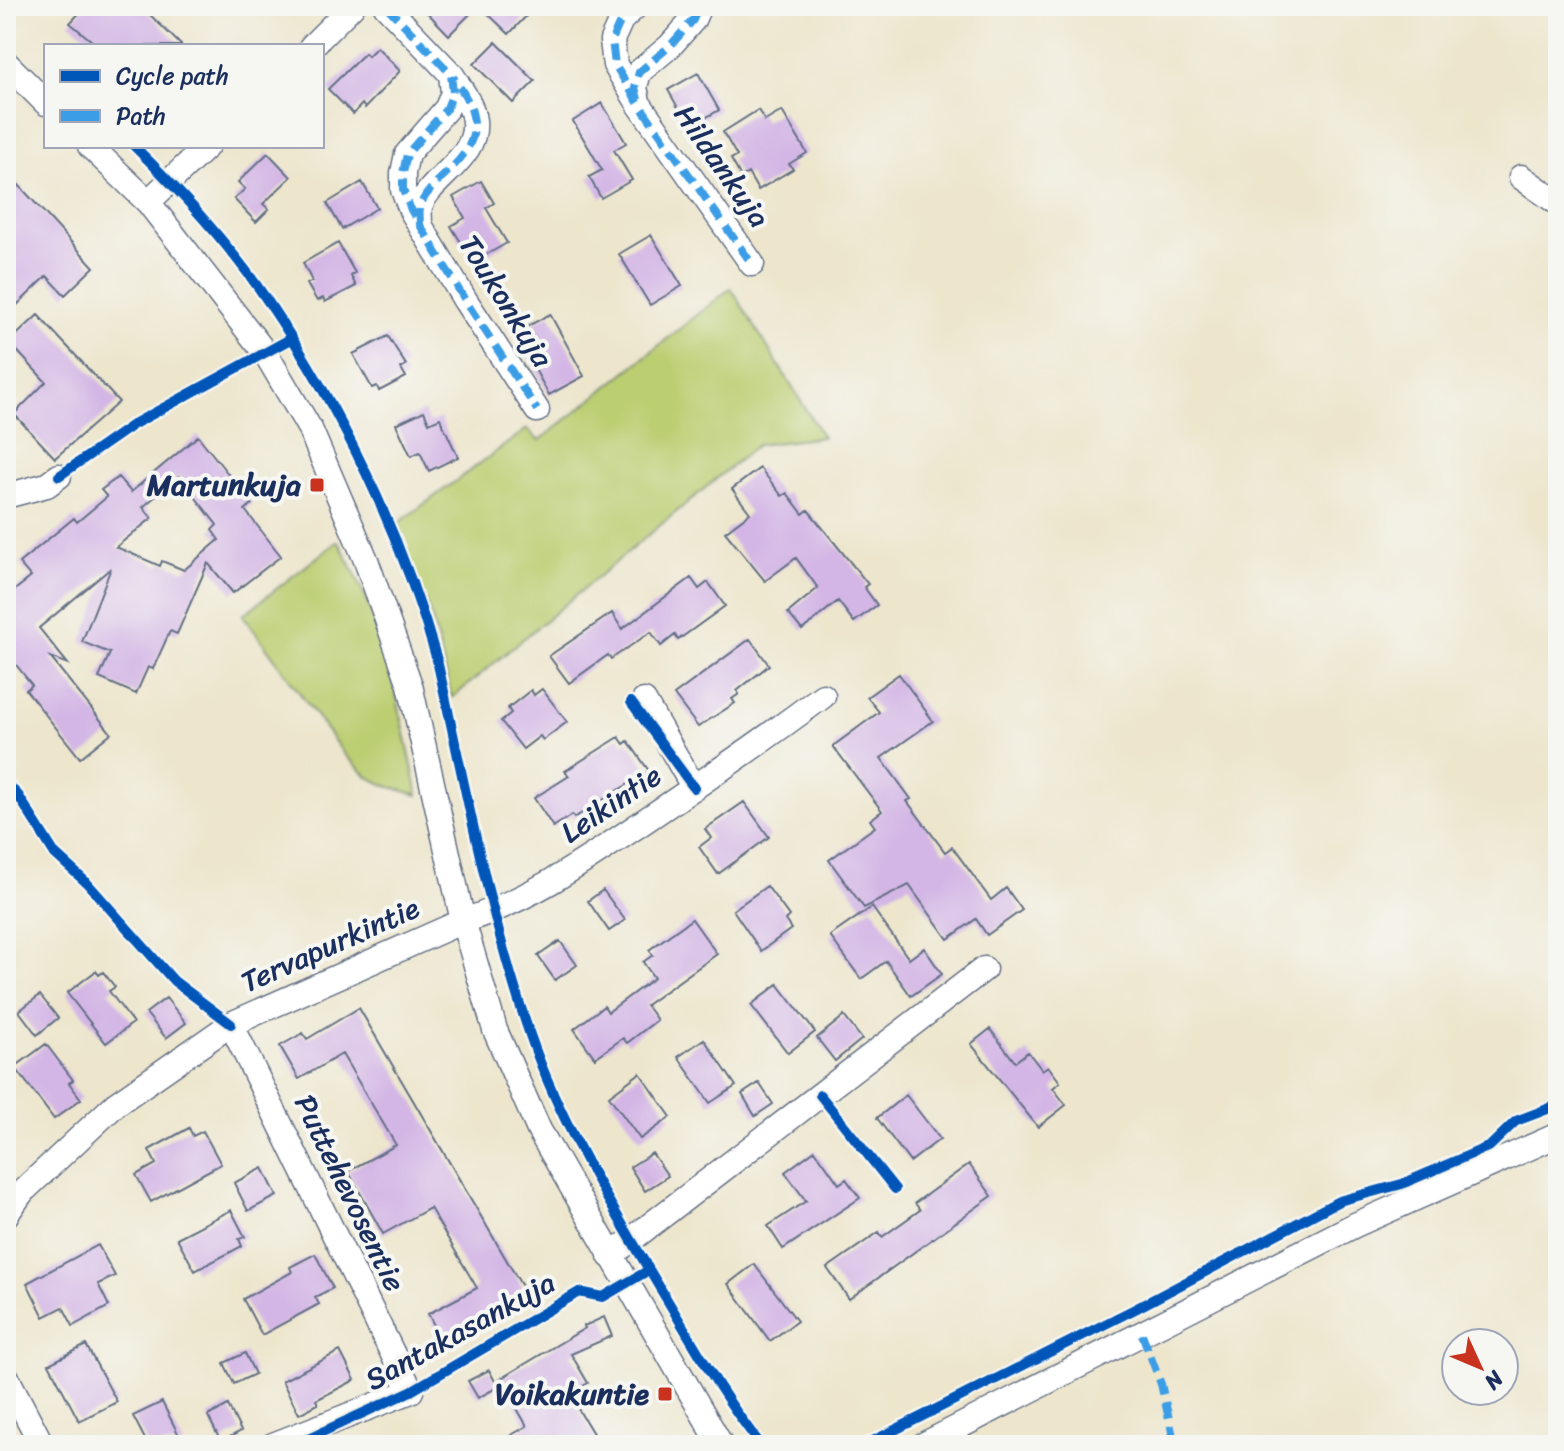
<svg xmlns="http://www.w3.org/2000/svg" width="1564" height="1451" viewBox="0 0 1564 1451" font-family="Sriracha,sans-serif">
<rect width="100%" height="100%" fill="#f6f6f2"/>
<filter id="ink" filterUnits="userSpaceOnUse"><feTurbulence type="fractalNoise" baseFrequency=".0125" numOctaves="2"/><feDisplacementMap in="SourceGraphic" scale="16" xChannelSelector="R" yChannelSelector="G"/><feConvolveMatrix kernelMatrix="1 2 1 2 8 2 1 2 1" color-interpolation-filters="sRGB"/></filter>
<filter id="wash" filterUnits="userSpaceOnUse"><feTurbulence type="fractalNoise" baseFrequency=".006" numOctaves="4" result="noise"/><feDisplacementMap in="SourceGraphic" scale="32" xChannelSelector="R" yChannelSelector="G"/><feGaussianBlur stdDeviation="1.8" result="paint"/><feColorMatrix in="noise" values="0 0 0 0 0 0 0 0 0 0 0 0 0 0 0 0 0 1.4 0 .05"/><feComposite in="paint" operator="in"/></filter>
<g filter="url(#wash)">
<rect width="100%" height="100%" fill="#ede6cd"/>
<path fill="#bbce71" stroke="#6b7e68" stroke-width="2" d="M731 288 823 437 757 445 452 698 432 619 397 524 527 429 539 441Z
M338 541C383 619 400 708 418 795L387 786 368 777 344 754 243 615Z"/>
<g id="blocks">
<path fill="#d3b6e5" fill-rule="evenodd" d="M86 6H141L182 46H98L70 23Z
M421 6H478L449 35Z
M480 6H536L509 34Z
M496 42 535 81 513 103 474 64Z
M377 47 400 71 365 108 362 104 353 114 328 89 365 53 368 56Z
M698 73 719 110 689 127 668 90Z
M602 103 626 143 614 150 632 180 601 198 589 177 602 170 573 121Z
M758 110 765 121 782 111 807 153 789 164 793 169 758 190 748 173 741 177 731 159 737 156 723 132Z
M268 153 291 177 263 204 269 209 256 222 234 199 245 189 238 182Z
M6 171 94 267 65 295 47 276 16 306 6 296Z
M481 181 494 203 486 208 507 243 479 259 469 241 462 244 451 226 465 218 453 197Z
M362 182 377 208 342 229 327 203Z
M651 235 682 286 650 305 619 254Z
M338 243 355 273 351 276 356 286 325 302 323 298 317 301 307 284 312 281 303 263Z
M550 314 584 376 549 395 515 333Z
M38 315 119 402 55 458 14 414 46 382 9 342Z
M388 336 406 365 401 368 406 377 379 391 377 386 372 388 353 354Z
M424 411 429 423 440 418 458 457 429 471 420 452 411 456 396 424Z
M198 436 252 504 245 510 281 556 233 593 208 563 177 634 170 631 153 669 148 667 136 694 99 678 110 653 82 642 111 568 39 628 68 664 50 657 111 733 80 758 26 690 32 685 6 652V597L31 577 19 563 74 518 77 522 107 497 101 490 118 477 131 492ZM179 476 217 525 212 530 219 540 184 570 162 561 160 566 116 547 152 518 143 507Z
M760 468 782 496 787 493 803 514 808 510 868 584 864 587 877 605 854 622 838 601 802 630 788 613 818 588 796 558 765 581 725 532 750 513 732 489Z
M691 578 699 589 708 582 725 606 678 640 675 635 661 646 651 632 611 659 608 655 569 683 549 656 612 613 622 629Z
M750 639 769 665 737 691 739 694 732 699 735 703 698 727 674 695Z
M899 674 933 721 881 758 911 799 907 801 945 852 952 847 991 900 1006 888 1022 910 987 935 976 919 948 939 909 885 864 908 829 860 875 827 870 820 882 811 833 746 879 712 867 697Z
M542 689 567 722 543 740 540 736 523 749 501 721 511 713 508 708 531 690 534 695Z
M619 737 624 744 628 741 649 771 574 818 572 815 553 827 534 798 569 776 565 771Z
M744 802 769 837 718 874 699 847 711 838 705 829Z
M767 886 789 916 785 920 791 929 761 951 733 910Z
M603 890 625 920 609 931 588 901Z
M872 907 909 959 924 948 942 974 911 996 886 961 861 979 830 936Z
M692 919 717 954 646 1005 657 1020 627 1043 623 1038 595 1058 574 1029 604 1006 608 1012 654 978 643 962 653 955 649 950Z
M560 941 577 965 555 980 538 956Z
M96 971 99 975 103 972 115 987 109 991 133 1023 106 1043 67 993Z
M778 984 815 1032 788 1053 751 1005Z
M40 995 58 1018 37 1035 19 1011Z
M166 998 186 1023 166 1038 146 1013Z
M359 1008 527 1295 443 1342 428 1314 477 1288 430 1208 383 1234 348 1171 396 1145 342 1054 299 1079 280 1046 303 1033 307 1039Z
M844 1016 862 1039 835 1061 817 1038Z
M990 1029 1015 1062 1028 1052 1042 1070 1048 1066 1060 1082 1053 1088 1066 1105 1038 1127 971 1044Z
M704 1039 736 1086 710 1103 678 1057Z
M46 1044 73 1080 69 1083 81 1099 54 1119 15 1067Z
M640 1073 671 1117 640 1139 609 1096Z
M759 1083 773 1104 755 1116 742 1094Z
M906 1095 940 1139 910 1162 877 1118Z
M189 1128 193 1136 203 1131 221 1164 151 1202 136 1175 156 1164 149 1150Z
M815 1150 839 1184 846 1179 860 1198 783 1249 768 1226 806 1201 785 1172Z
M652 1153 668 1176 645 1191 630 1167Z
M969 1164 992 1196 849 1299 827 1268 879 1232 882 1237 920 1210 915 1203Z
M263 1168 277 1196 248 1211 234 1183Z
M231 1210 245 1237 239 1239 242 1246 195 1271 177 1238Z
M98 1245 115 1276 98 1284 109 1306 73 1326 63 1307 44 1317 27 1283Z
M315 1254 333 1288 315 1297 319 1304 262 1335 243 1299 292 1272 290 1267Z
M754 1264 797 1321 770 1341 728 1284Z
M604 1317 612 1336 571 1354 588 1383 569 1394 600 1445H494L527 1426 500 1379 585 1328 584 1326Z
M86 1345 117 1402 79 1421 49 1364Z
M340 1351 355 1380 316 1400 318 1404 299 1414 282 1381Z
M245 1353 255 1374 234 1384 224 1363Z
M489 1370 498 1387 478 1398 468 1381Z
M162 1402 184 1445H148L133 1416Z
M228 1405 241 1431 221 1442 208 1416Z"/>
</g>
</g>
<g filter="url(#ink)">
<use href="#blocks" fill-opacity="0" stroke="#646f85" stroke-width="2"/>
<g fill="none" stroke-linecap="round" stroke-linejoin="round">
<g stroke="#646f85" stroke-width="27">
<path id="minor" d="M386 6 451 74 453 93 447 108 407 154 403 173V190L411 210 465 300 537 410
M636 6 621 20 612 40 615 65 639 104 752 264
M312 46 352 6
M6 63 46 103
M638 102 635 87 639 72 670 46 693 20 699 6
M90 146 148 202 266 354 310 429 366 560 410 685 463 921 495 1030 539 1130 721 1445
M1521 177 1555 201 1558 200
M148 202 207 146
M420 225C420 219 419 211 420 206 431 176 483 157 473 115 469 100 460 88 452 75
M6 496 47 485 59 476
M644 701 694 788
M231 1024 411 1391 273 1445
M6 1215 22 1192 116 1104 231 1024 463 921C531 900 588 859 646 820 706 780 765 739 823 696
M610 1256 984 969
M6 1376 42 1445
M923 1445 1355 1225 1558 1135"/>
</g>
<use href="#minor" stroke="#fff" stroke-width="24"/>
<path stroke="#3b9de6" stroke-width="8" stroke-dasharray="16 8" stroke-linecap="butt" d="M386 6 451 74 453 93 447 108 407 154 403 173V190L411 210 465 300 537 410
M636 6 621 20 612 40 615 65 639 104 752 264
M6 33 14 31
M638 100 635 87 639 72 670 46 693 20 699 6
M420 225C420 219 419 211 420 206 431 176 482 158 473 116 470 101 461 89 453 77
M1142 1334 1161 1384 1175 1445"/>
<g stroke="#f6f6f2" stroke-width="15">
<path id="cycleway" d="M134 146C183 194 231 246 269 303 342 411 401 534 437 660 465 785 488 913 530 1035 562 1128 616 1214 666 1298 696 1348 724 1399 761 1445
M59 476 134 424 292 338
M631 702 694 788
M6 783 18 795 55 854 87 883 174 981 231 1024
M820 1095 895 1189
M294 1445 411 1391 579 1292 603 1297 649 1270
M865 1445 1137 1308 1339 1201 1402 1184 1490 1146 1516 1121 1558 1105"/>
</g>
<use href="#cycleway" stroke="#0057b8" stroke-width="10"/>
</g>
</g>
<g fill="#c8321e" stroke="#f6f6f2" stroke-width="3">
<rect x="309" y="477" width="16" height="16" rx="4"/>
<rect x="657" y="1386" width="16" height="16" rx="4"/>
</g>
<g text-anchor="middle" stroke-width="8" stroke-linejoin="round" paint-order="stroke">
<g font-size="30" fill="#1b2f5e" stroke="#f6f6f2">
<text transform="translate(722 166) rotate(55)" y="10">Hildankuja</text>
<text transform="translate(506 301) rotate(58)" y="10">Toukonkuja</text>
<text transform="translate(611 804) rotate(-34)" y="10">Leikintie</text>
<text transform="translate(330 945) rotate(-24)" y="10">Tervapurkintie</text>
<text transform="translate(350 1193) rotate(64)" y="10">Puttehevosentie</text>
<text transform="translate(460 1331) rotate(-29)" y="10">Santakasankuja</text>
</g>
<g font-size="30" font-weight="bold" fill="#1b2f5e" stroke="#f6f6f2" text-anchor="end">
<text x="301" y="495">Martunkuja</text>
<text x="649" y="1404">Voikakuntie</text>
</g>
</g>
<rect width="1564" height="1451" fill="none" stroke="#f6f6f2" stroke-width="32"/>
<rect x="44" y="44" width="280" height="104" fill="#f6f6f2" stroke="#9ea6b7" stroke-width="2"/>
<rect x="60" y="70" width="40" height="12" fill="#0057b8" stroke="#9ea6b7" stroke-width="2"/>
<text x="116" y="84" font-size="24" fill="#1b2f5e">Cycle path</text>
<rect x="60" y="110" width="40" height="12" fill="#3b9de6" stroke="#9ea6b7" stroke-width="2"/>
<text x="116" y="124" font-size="24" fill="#1b2f5e">Path</text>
<g transform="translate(1480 1367) rotate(134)"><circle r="38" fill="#f6f6f2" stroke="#9ea6b7" stroke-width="2"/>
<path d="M0-6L14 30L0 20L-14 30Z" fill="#c8321e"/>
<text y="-12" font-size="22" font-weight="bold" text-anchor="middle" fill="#1b2f5e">N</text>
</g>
</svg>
